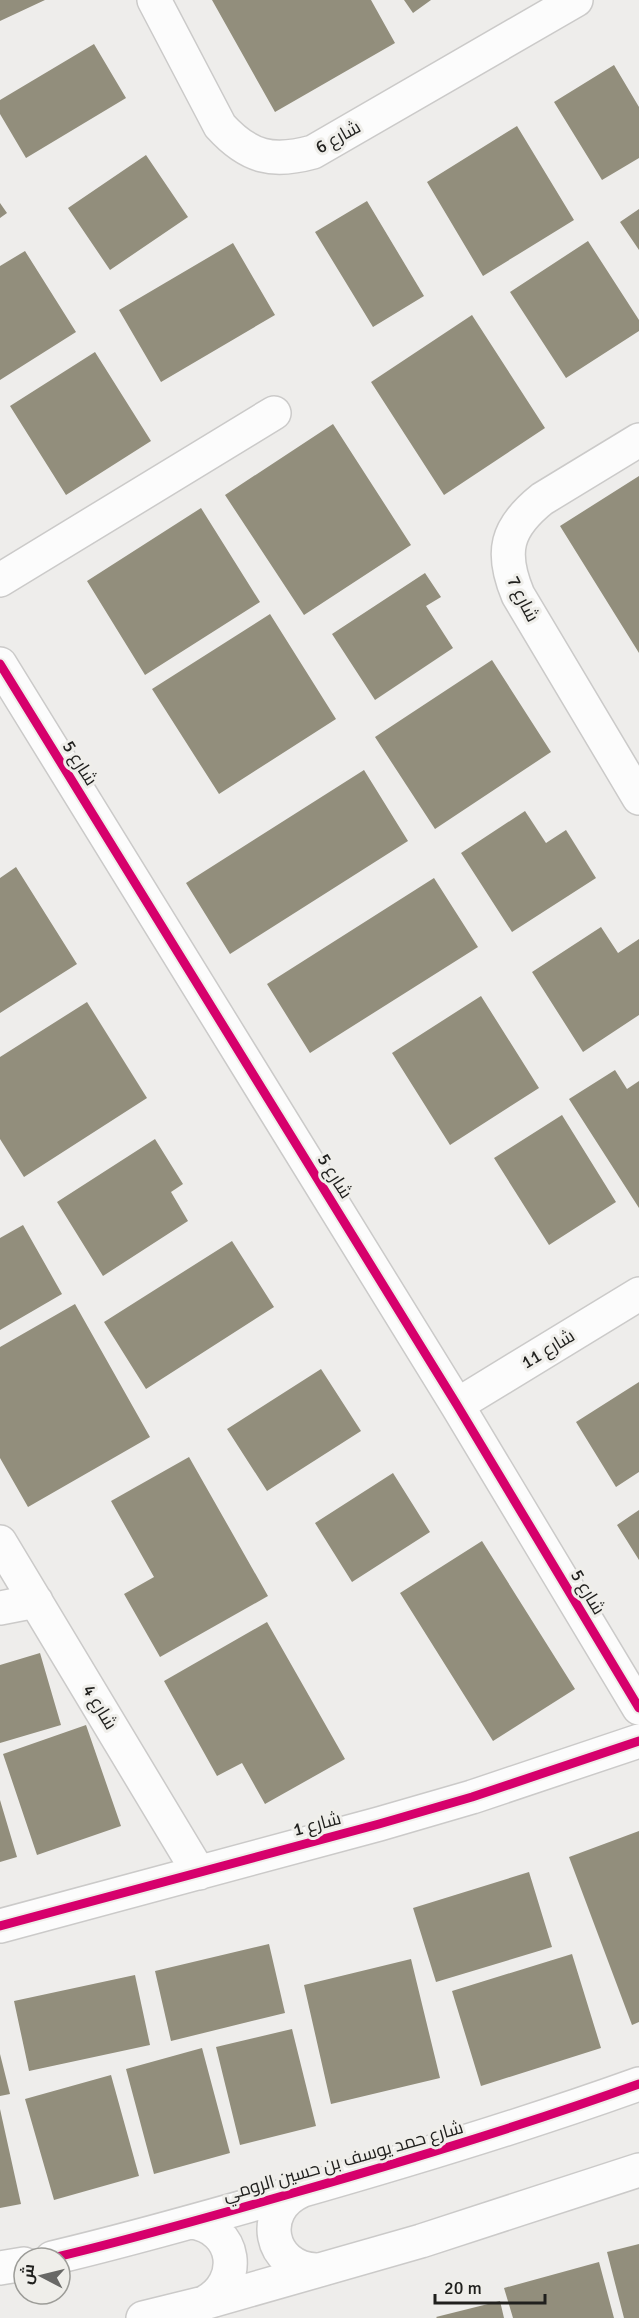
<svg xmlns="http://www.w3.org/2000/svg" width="639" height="2318" viewBox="0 0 639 2318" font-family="Signika,Cairo,sans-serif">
<rect width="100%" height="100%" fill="#eeedeb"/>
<path fill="#928e7c" d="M0 0H45L0 21Z
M212 0H371L395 43 275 112Z
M404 0H431L413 13Z
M94 44 126 98 26 158 0 114V100Z
M614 65 639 107V158L602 180 554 102Z
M517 126 574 220 483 276 427 182Z
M146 155 188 217 110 270 68 208Z
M367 201 424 296 373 327 315 232Z
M0 203 7 213 0 218Z
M639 209V250L620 222Z
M588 241 639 320V331L566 378 510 292Z
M233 243 275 315 161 382 119 310Z
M25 251 76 332 0 380V266Z
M472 315 545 428 444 495 371 382Z
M95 352 151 441 66 495 10 406Z
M333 424 411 545 304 615 225 495Z
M639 476V653L560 526Z
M201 508 260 602 145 675 87 581Z
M425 573 441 597 426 606 453 648 375 700 332 634Z
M270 614 336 719 219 794 152 689Z
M492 660 551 752 435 829 375 737Z
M364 770 408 841 230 954 186 883Z
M525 811 546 843 566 830 596 878 512 932 461 853Z
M16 867 77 964 0 1013V878Z
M434 878 478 947 310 1053 267 984Z
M601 927 618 953 639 939V1015L583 1052 532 972Z
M481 996 539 1088 450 1145 392 1053Z
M87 1002 147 1098 24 1177 0 1139V1057Z
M615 1070 627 1089 639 1081V1208L569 1099Z
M562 1115 616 1202 549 1245 494 1158Z
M155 1139 183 1184 171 1192 188 1221 103 1276 57 1202Z
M23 1225 62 1294 0 1330V1238Z
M232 1241 274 1307 146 1389 104 1322Z
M75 1304 150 1437 28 1507 0 1458V1347Z
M321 1369 361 1431 267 1491 227 1429Z
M639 1382V1472L616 1487 576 1422Z
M189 1457 268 1596 160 1657 124 1594 154 1577 111 1501Z
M393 1473 430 1532 352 1582 315 1523Z
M639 1510V1560L617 1525Z
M482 1541 575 1689 493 1741 400 1593Z
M267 1622 345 1759 265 1804 242 1763 217 1776 164 1681Z
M40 1653 61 1725 0 1743V1665Z
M86 1725 121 1826 37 1855 3 1754Z
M0 1800 17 1857 0 1862Z
M639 1831V2022L632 2025 569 1857Z
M529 1872 552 1947 436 1982 413 1908Z
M269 1944 285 2013 171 2041 155 1971Z
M572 1954 601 2048 481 2086 452 1991Z
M411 1959 440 2078 331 2104 304 1985Z
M135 1975 150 2045 29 2071 14 2001Z
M292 2029 316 2126 240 2145 216 2047Z
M202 2048 230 2153 154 2174 126 2069Z
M0 2054 10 2094 0 2096Z
M111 2075 139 2176 54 2200 25 2099Z
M0 2109 21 2204 0 2208Z
M639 2244V2318H624L607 2252Z
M599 2262 614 2318H513L504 2288Z
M500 2301 504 2318H437L436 2317Z"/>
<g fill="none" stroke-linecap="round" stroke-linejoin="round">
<g stroke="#cbcac9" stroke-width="36">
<path id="minor" d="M154 0 220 126C249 158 273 163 313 152L576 0
M639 440 542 499C506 528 500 552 518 595L639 798
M0 580 274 413
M0 664 457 1405 639 1708
M457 1405 639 1294
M0 1542 199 1873
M0 1608 36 1601
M0 1926 379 1824 472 1797 639 1741
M301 2191C258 2210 269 2268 316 2270
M191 2222C237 2228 244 2282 204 2303
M52 2258C133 2239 213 2216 293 2193 409 2160 525 2125 639 2084
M0 2268 24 2264
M143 2318 204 2303 421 2241 639 2170"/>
</g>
<use href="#minor" stroke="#fcfcfc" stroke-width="33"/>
<g stroke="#efeeea" stroke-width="13">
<path id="cycleway" d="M0 664 457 1405 639 1708
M0 1926 379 1824 472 1797 639 1741
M52 2258C133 2239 213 2216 293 2193 409 2160 525 2125 639 2084"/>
</g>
<use href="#cycleway" stroke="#d6006c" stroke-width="9"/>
</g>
<g text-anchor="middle" stroke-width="6" stroke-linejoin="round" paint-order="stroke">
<g font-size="18" fill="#20201e" stroke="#efeeea">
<text transform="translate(338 137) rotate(-29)" y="6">شارع 6</text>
<text transform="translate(523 599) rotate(63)" y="6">شارع 7</text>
<text transform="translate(80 763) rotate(58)" y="6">شارع 5</text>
<text transform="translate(335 1176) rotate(58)" y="6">شارع 5</text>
<text transform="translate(548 1349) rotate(-31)" y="6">شارع 11</text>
<text transform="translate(588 1592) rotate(59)" y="6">شارع 5</text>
<text transform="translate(100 1707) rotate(59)" y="6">شارع 4</text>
<text transform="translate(317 1824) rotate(-15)" y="6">شارع 1</text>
<text transform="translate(343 2161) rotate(-16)" y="6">شارع حمد يوسف بن حسين الرومي</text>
</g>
</g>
<g transform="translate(42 2276) rotate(277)"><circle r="28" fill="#efeeea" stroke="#9c9c98" stroke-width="1.5"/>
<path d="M0-4.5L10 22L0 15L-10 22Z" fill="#686866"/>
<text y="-9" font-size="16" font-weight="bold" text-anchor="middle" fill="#20201e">ش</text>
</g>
<path d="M435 2294v9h110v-9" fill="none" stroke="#20201e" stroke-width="3"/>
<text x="444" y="2294" font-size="18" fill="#20201e" stroke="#efeeea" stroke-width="4.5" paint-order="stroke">20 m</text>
</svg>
